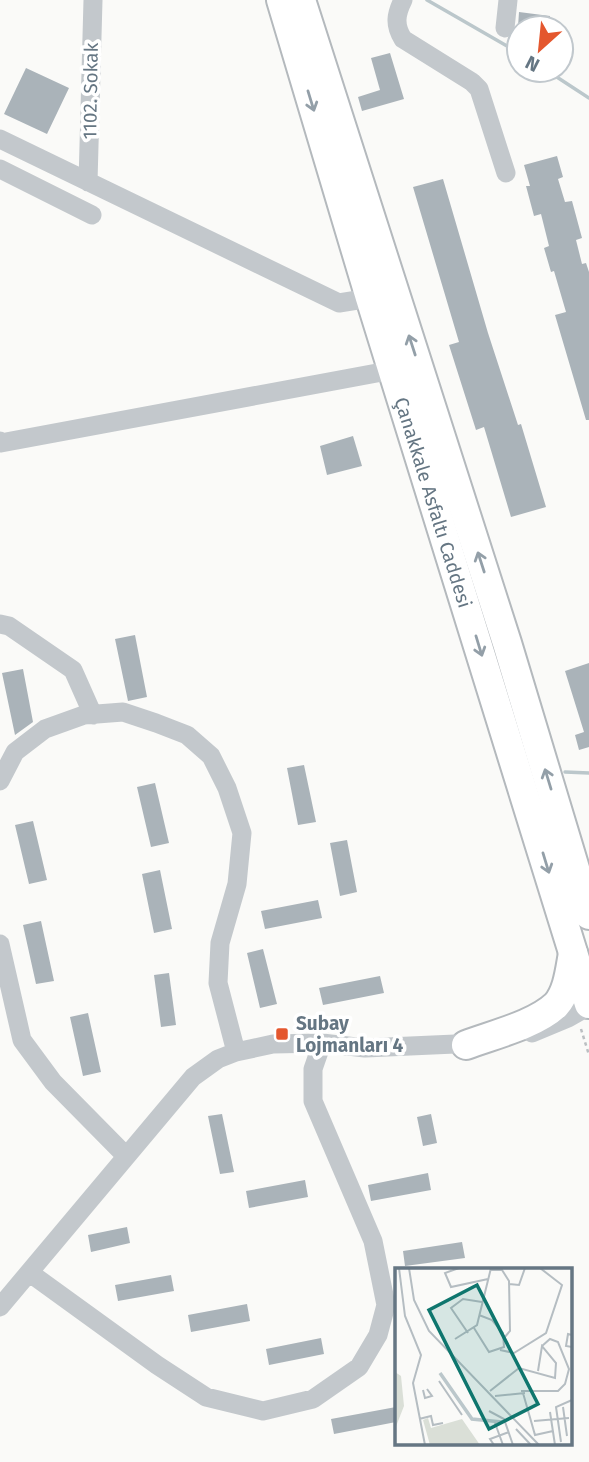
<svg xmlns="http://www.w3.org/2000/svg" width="589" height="1462" viewBox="0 0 589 1462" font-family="'Fira Sans',sans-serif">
<rect width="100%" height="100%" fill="#fafaf8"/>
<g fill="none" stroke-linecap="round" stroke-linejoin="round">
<path stroke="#bbc7cb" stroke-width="3.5" d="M427 0 519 53
M546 70 589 98
M565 772 589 773"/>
</g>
<path fill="#aab3b9" d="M519 12 550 16 549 28 518 27Z
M390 53 404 99 362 111 358 97 380 90 371 58Z
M26 68 69 88 47 134 4 114Z
M557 156 563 177 558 179 565 202 572 201 582 238 576 240 582 264 586 263 589 272V420H586L555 315 566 312 554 271 551 272 544 248 549 246 541 214 534 216 526 186H530L524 165Z
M443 179 488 333 518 425 521 424 546 507 511 517 484 427 476 430 449 345 459 342 413 187Z
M353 436 362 466 327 475 320 446Z
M135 635 147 697 128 701 115 639Z
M589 663V747L579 750 575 735 584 732 565 671Z
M23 669 33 722 15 735 2 673Z
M304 765 316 822 298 825 287 768Z
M155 783 169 843 151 847 137 787Z
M33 821 47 880 29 884 15 825Z
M347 840 357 892 340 896 330 843Z
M160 870 172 929 154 933 142 874Z
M318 900 322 918 265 929 261 911Z
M41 921 54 981 36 984 23 925Z
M263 949 277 1004 260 1008 247 953Z
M169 973 176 1025 161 1027 154 975Z
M380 976 384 993 323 1005 319 988Z
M88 1013 101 1072 83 1076 70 1017Z
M222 1114 234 1172 220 1174 208 1116Z
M431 1114 437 1143 423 1146 417 1117Z
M428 1173 431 1190 371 1201 368 1185Z
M305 1180 308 1197 249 1208 246 1191Z
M127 1227 130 1243 91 1252 88 1235Z
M462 1242 465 1258 405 1266 403 1251Z
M171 1275 174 1291 118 1301 115 1285Z
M247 1304 250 1321 191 1332 188 1315Z
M321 1338 324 1354 269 1365 266 1349Z
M396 1407V1422L334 1434 331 1419Z"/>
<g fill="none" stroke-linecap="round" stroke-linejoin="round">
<g stroke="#b4b9bd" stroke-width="32">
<g id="highway">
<path id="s1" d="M281 0 370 298 589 1004"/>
<path d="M301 0 507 643 589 915"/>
<path d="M466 1045C492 1035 535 1025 556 1005 568 992 570 969 573 953"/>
</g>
</g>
<path stroke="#bbbfc2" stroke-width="2.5" stroke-dasharray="3.5 3.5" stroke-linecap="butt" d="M581 1029 589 1055"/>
<path stroke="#c3c8cc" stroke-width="19" d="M403 0C396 14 394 25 403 39L472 82 479 89 506 173
M505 28 508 0
M0 139 339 303 370 298
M0 169 92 215
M88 182 93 0
M0 441 1 443 393 370
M0 624 9 626 73 670 93 715
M0 781 15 752 45 729 84 715 123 712 156 723 187 735 211 756 227 788 242 833 237 884 220 943 218 983 236 1052
M0 944 22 1040 53 1082 126 1156
M532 1033 568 1018 589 1006
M30 1273 157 1365 206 1397 263 1411 313 1399 359 1367 378 1335 386 1305 373 1241 313 1101V1069L322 1043
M0 1307 193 1077 218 1059 236 1052 273 1044 322 1043 365 1048 478 1043"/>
<use href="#highway" stroke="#fff" stroke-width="28"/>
</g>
<defs><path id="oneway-shaft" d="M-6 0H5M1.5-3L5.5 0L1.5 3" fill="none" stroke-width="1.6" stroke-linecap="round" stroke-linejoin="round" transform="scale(1.75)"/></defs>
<g stroke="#939fa8">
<use href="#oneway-shaft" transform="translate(311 101) rotate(73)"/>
<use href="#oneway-shaft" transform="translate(412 345) rotate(-108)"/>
<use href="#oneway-shaft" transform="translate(481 562) rotate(-108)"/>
<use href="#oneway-shaft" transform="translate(479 646) rotate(73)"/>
<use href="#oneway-shaft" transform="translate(548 779) rotate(-107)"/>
<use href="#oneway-shaft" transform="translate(546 863) rotate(73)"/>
</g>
<rect fill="#e4572e" stroke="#fff" stroke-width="2.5" x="275" y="1027" width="14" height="14" rx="3.5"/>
<g text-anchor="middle" stroke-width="7" stroke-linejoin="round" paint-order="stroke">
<g font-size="19" fill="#657683" stroke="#fff">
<text transform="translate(90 91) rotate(-89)" y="7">1102. Sokak</text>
<text dy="7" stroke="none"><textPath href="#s1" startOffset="525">Çanakkale Asfaltı Caddesi</textPath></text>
</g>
<g font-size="19" font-weight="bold" fill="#657683" stroke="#fff" text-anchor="start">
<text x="296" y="1030">Subay<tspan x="296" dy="22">Lojmanları 4</tspan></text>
</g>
</g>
<g transform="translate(395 1268)">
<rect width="177" height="177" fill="#fafaf8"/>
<path d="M0 104 6 108 9 138 0 161ZM33 150 36 160 67 151 85 177H35L28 152Z" fill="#dadfd7"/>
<path fill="none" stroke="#bbc7cb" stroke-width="3.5" d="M45 105 77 151 107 154"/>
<path fill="none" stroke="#b5bdc2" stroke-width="2" d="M4 0 10 48 26 87 18 115 30 177M14 0 19 32 34 63 144 177M64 0 50 5 56 19 93 11M95 2H107L114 13 115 63 109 70M114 16 124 17 130 0M79 60 94 84 109 79 108 65 97 52 84 47M73 65 56 40 68 31 87 34M177 67 173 66 171 78 177 79M60 71 82 57 96 0M105 82 119 85 151 65 167 17 145 0M44 113 67 147M28 122 30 130 37 128 32 121M95 123 124 100 160 110 161 95 147 78 143 103M126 123H163L170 116 174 101 163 74 155 71 147 78M128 125 140 167 158 163M100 128 130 125M168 139 172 168M94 143 109 151 118 177M155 144 160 177M24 151 36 148 38 157 48 155M139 153 174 150M100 155 108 177M121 161 136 177M166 174 161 139 177 132M99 177 95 171 114 164"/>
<path fill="#0f766e" fill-opacity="0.15" stroke="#0f766e" stroke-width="3.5" d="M82 17 143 136 94 161 34 42Z"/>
<rect width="177" height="177" fill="none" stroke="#657683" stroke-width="3.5"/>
</g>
<g transform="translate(540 49) rotate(207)"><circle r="33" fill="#ffffff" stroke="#c1c8cd" stroke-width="2"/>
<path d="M0-5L12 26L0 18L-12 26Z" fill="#e4572e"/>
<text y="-10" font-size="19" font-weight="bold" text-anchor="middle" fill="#657683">N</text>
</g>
</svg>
